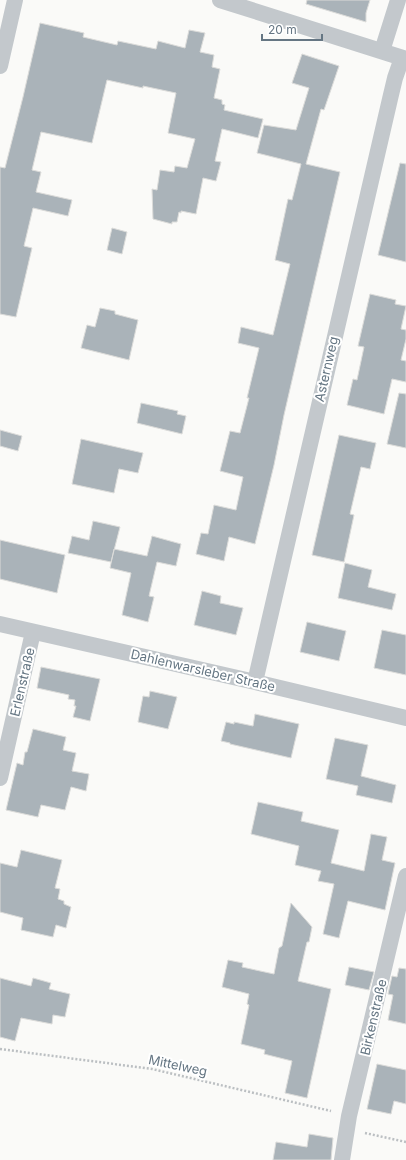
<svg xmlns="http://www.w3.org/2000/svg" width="406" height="1160" viewBox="0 0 406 1160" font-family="Inter,sans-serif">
<rect width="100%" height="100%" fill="#fafaf8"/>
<path fill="#aab3b9" stroke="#dcdcda" d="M307 0H370L366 13V22L306 4Z
M40 23 84 33 83 37 117 45 118 41 156 49 158 41 185 48 189 30 205 33 200 52 214 55 212 67 220 69 214 98 222 100V104L225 105 224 110 263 119 258 138 222 129 215 161 221 162 216 181 203 178 196 214 181 211V213L179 212 177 222H172V224L153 219 152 189 157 190 160 170 174 172 175 166 187 168 195 139 168 133 176 93 143 86V88L107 80 92 143 41 132 32 170 41 172 36 192 72 200 68 216 33 208 24 246 32 248 16 317 0 314V167L5 168 23 97Z
M302 54 339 66 324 110 321 109 306 164 340 172 284 415 274 465 255 544 229 537 224 561 196 554 201 533 208 534 214 505 236 510 243 477 220 471 230 431 240 433 249 398H247L259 348 238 343 241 327 273 335 290 264 275 260 288 199 292 200 301 164 257 153 264 125 296 130 309 88 292 83Z
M400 163 406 164V262L378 255Z
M112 228 127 232 122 254 107 250Z
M370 294 396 300 395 304 406 306 401 329 406 330V339L401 360 406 361V382L392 379 384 414 347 405 353 379 357 380 364 347 358 346Z
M100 308 115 311V314L138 320 129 360 81 348 87 325 95 327Z
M399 393 406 394V448L387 444Z
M141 403 178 411 177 414 186 416 182 434 137 423Z
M0 430 22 436 18 451 0 446Z
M339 435 376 443 370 469 361 467 350 514 354 515 344 562 312 555Z
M81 439 143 453 138 473 119 469 114 493 72 484Z
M93 521 120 527 111 562 68 553 72 536 89 540Z
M152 536 181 544 176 566 157 562 149 596 154 597 148 622 122 615 131 573 110 568 114 549 147 556Z
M0 540 65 555 57 593 0 579Z
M345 563 372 570 368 587 396 594 392 610 338 598Z
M202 591 221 596 220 603 243 608 236 635 194 625Z
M307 622 346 631 339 661 300 652Z
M382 630 406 635V675L374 668Z
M41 667 100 679 90 721 73 717 76 706H74L75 700 68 699 69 695 37 688Z
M150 691 177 697 168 729 138 722 143 696 149 697Z
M255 714 299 724 291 758 230 744V743L221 741 226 722 234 724V722L253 726Z
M33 729 66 737 63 750 76 753 72 771 89 774 86 791 71 787 65 810 41 805 38 817 6 810 17 763 23 765 25 752H27Z
M335 738 368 745 361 776 396 785 392 803 356 795 358 786 326 779Z
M258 802 303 812 301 821 339 830 331 863 364 871 371 834 387 837 382 860 395 863 385 910 348 901 339 938 323 934 334 884 318 881 321 871 295 865 299 846 251 834Z
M21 850 62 860 55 888 60 889 58 899 64 901V904L71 907 66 928 56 925 53 937 21 930 23 918 0 912V863L17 867Z
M291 903 312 927 309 942H307L298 981 331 989 307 1098 285 1093 292 1061 264 1054 265 1050 241 1044 249 1005 247 1004 249 994 222 987 228 960 243 963 242 967 274 974 279 948 282 946Z
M349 967 374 972 369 990 345 985Z
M399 968 406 969V1024L388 1020 393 995 388 994 392 976 397 977Z
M0 978 31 986 33 978 51 983 49 989 70 994 65 1017 53 1015 52 1024 21 1018 15 1041 0 1037Z
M377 1064 406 1070V1104L394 1101 391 1114 367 1109Z
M309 1134 333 1138 331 1160H273L276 1142 307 1147Z"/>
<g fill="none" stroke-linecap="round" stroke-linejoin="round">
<path stroke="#bbbfc2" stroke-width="2.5" stroke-dasharray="2 2" stroke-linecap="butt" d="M0 1049 152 1069 331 1111
M365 1133 406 1142"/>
<path stroke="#c3c8cc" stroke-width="16" d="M220 0 406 59
M382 51 398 0
M0 66 15 0
M0 624 255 682 406 718
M255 682 390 99 395 78 402 58
M0 778 33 632
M342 1160 349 1116 406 876"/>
</g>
<g text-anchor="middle" stroke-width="4" stroke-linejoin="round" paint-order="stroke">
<g font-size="13" fill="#657683" stroke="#fff">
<text transform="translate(326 369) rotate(-77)" y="5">Asternweg</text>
<text transform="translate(203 670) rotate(13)" y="5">Dahlenwarsleber Straße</text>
<text transform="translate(22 682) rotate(-77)" y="5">Erlenstraße</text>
<text transform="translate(373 1017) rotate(-77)" y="5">Birkenstraße</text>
<text transform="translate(178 1065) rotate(12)" y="5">Mittelweg</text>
</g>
</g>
<path d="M262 34v6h60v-6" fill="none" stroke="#657683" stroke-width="2"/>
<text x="268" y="34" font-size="12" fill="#657683" stroke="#ffffff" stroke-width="3" paint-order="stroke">20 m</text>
</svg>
